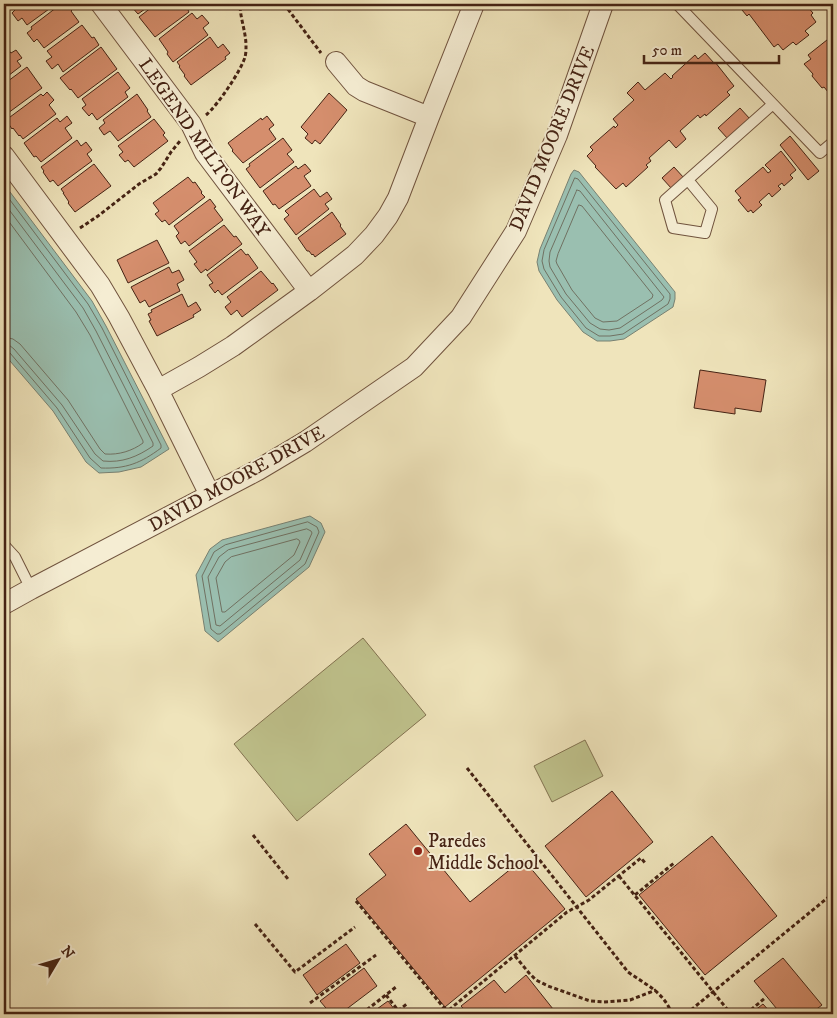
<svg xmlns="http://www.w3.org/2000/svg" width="837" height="1018" viewBox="0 0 837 1018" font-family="'IM FELL DW Pica',serif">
<rect width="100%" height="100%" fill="#efe4bb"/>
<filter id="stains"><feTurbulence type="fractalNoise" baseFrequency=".004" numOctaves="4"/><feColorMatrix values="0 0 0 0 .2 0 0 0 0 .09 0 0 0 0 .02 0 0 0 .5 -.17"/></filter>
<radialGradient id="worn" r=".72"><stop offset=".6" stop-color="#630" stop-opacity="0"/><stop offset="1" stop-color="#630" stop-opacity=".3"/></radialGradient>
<path fill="#bfc28c" stroke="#827250" d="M363 638 426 715 297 821 234 744Z
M585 740 603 776 552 802 534 766Z"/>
<path fill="#9abfb0" stroke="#788172" d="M574 170 579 172 675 292V299L673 307 624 339 610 341H597L583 332 557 300 539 271 537 262 540 249 571 174Z
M4 184 92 301 106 326 169 449 141 467 119 472 99 473 86 462 53 411 4 354Z
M310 516 321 523 325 532 309 567 218 642 205 631 196 575 210 549 222 540Z"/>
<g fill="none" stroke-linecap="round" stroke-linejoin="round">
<path stroke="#707162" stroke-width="1" d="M575 178 578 179 670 294V299L668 304 623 334 610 336H599L586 328 561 297 544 269 542 261 544 250Z
M577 190 580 191 664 297 662 300 620 328 609 330 600 329 590 323 566 294 550 267 549 261 550 252 576 192Z
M4 192 88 304 102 328 161 445V448C141 463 126 469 101 468L90 458 57 408 10 353 4 351
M4 203 83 308 96 331 153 443V446C137 457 122 463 103 461L95 454 62 405 14 349 9 345H4
M579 205 582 206 653 295 652 298 617 321 603 322 595 318 572 290 557 264 556 261 558 254Z
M4 215 76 312 90 335 143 441V443C132 451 119 455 105 454L100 449 68 400 20 344 13 339 4 337
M308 522 317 527 319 532 305 564 220 634H217L211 629 202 576 214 552 225 545Z
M307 529 311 531 312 533 300 560 220 626 216 625 208 577 219 557 228 550Z
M297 539 299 540 300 542 294 555 225 612H222L216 578 225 562 231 557Z"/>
</g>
<path fill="#d58e6d" stroke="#452314" d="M12 4H56L27 25 22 18 18 21 12 13 16 9Z
M61 4H69L73 9 71 11 79 22 44 48 37 39 34 42 27 33 32 29 31 27Z
M132 4H152L138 14 130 5Z
M156 4H193L194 5 188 10 189 12 155 37 139 17Z
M737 4H805L813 13 811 15 816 22 805 31 809 35 796 45 793 42 783 50 778 44 774 47 749 14 747 16Z
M192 13 197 19 202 15 209 23 203 28 208 35 173 62 167 54 168 52 159 39Z
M82 25 92 38 94 37 99 45 63 72 58 64 52 69 46 61 52 57 47 51Z
M832 36H833V98L824 87 822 88 812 76 813 74 804 64 811 59 808 55Z
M210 37 218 48 223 44 230 53 225 57 226 59 191 85 184 76 185 75 179 67 180 66 177 62Z
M4 46H5L11 53 16 50 22 58 17 61 21 66 4 79Z
M101 47 117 69 78 98 71 89 70 90 60 78Z
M705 53 714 63 715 62 734 86 727 92 730 95 706 116 705 114 700 118 698 115 680 131 686 139 676 148 669 140 649 158 651 161 646 165 648 167 626 187 623 183 616 189 595 167 596 166 587 156 593 150 590 147 614 126 615 128 618 125 613 119 634 100 627 93 638 82 645 90 665 73 671 79 673 77 672 76 695 55 698 59Z
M27 67 42 88 4 116V84Z
M118 72 130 88 125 92 128 97 97 120 92 113 89 116 82 108 86 105 82 99Z
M47 92 54 100 49 105 56 114 23 139 20 135 19 136 13 128 12 129 6 120 41 94 43 96Z
M329 93 347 110 320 144 315 140 312 144 305 138 308 134 301 127Z
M137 94 148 110 147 111 151 117 118 141 110 131 104 135 99 128 105 123 103 120Z
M740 108 750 119 728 139 718 128Z
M67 116 72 123 65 128 72 138 41 162 36 156 34 157 24 143 57 118 60 122Z
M267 116 274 125 269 129 276 139 243 163 232 151 233 150 228 143 261 118 262 120Z
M154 119 165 133 163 135 168 141 134 167 128 160 125 162 119 155 123 152 118 146Z
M790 136 819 171 808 180 780 145Z
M283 138 292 150 287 154 294 162 260 188 246 169 250 166 249 164Z
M77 140 81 146 86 142 92 150 87 154 92 161 58 186 53 180 50 182 43 172 44 171 41 167Z
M781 151 796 170 790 175 793 178 784 186 782 183 778 186 781 189 772 197 769 193 759 202 762 205 753 213 751 210 748 212 738 200 741 198 735 191 763 167 768 173 771 171 765 165Z
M94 164 111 186 75 212 68 203 69 202 63 193H64L61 189Z
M305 164 311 171 304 176 311 186 279 209 275 204 273 205 263 191 296 166 298 169Z
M674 167 684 178 672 189 662 178Z
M188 177 193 183 195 182 202 192 201 193 205 197 169 225 165 220 162 222 155 214 159 211 153 203Z
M314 189 320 197 327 192 332 199 325 204 329 209 296 235 284 219 289 215 285 211Z
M210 199 216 207 214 208 223 220 189 246 185 241 181 244 176 236 179 233 174 226Z
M332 212 341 225 340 226 346 234 315 257 313 254 312 255 309 251H307L298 238Z
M224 225 234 237 236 236 242 244 207 271 206 269 201 273 194 264 197 262 189 251Z
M157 240 169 263 128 283 117 260Z
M241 249 246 255 248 254 258 268 222 295 218 290 215 293 209 285 213 283 207 275Z
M169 267 172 273 179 270 184 280 177 284 180 291 149 307 145 300 140 303 131 287Z
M261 271 272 284 273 283 278 290 242 317 237 310 231 315 225 307 231 302 227 297Z
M182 294 188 307 196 302 201 310 193 315 194 317 157 336 149 321 151 320 148 314 152 312 151 310Z
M700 370 766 380 761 412 735 408V414L694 408Z
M612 791 653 842 586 897 545 846Z
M406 824 470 902 523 859 565 909 445 1007 356 899 386 875 369 854Z
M712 836 777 916 705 975 639 895Z
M346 944 360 963 317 995 303 975Z
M783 958 822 1005 810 1014H781L754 981Z
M364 968 377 986 340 1014H331L320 1001Z
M526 975 557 1014H468L461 1006 494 980 505 993Z
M388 1001 398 1014H370Z
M763 1004 772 1014H750Z"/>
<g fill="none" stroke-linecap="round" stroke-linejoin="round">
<g stroke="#70533e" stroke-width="12">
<path id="service" d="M677 4 820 153 833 142
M688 180 712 209 705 233 673 228 665 200 773 104
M4 545 15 557 31 589"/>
</g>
<g stroke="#70533e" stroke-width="22">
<path id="minor" d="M101 4 191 124 205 153 309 291
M336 62 356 86 364 91 429 117
M4 156 100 285 119 317 158 390 210 495
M158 390 199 367 233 346 309 291 355 255 374 235 388 216 398 198 429 117 474 4
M4 604 31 589 258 470 305 442 414 367 461 317 516 231 557 135 603 4"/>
</g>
<path stroke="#452314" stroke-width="3" stroke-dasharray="4 2.5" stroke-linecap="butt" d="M284 4 321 53
M206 115C217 106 241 71 245 57 246 54 246 49 246 46 246 32 240 18 240 4
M80 228 98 216 139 184 156 174 161 168 171 152 180 141
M467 768 628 972C646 985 663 991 672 1014
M253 835 288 879
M619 876 731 1014
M635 895 674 863
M356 901 444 1008 460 1014
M255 924 295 972 355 927
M515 956 529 973 536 980 548 986 590 1001 604 1002 630 1000 656 990
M386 995 401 1014
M310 1003 376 955
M398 1011 408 1003
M366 1014 364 1012 396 987
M444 1014 567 912 589 900 641 858 646 864
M686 1014 831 895
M746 1014 765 998"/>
<use href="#service" stroke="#f5edd3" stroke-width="10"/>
<use href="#minor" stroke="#f5edd3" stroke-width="20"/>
</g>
<circle fill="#8f2418" stroke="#f5edd3" stroke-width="2" cx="418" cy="851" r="5"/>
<g text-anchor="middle" stroke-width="4" stroke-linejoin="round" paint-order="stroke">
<g font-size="19" fill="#452314" stroke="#f5edd3">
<text transform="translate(551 138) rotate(-68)" y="7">DAVID MOORE DRIVE</text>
<text transform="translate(205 147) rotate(55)" y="7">LEGEND MILTON WAY</text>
<text transform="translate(236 478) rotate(-29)" y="7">DAVID MOORE DRIVE</text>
</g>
<g font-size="19" fill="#452314" stroke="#f5edd3" text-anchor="start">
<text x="428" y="847">Paredes<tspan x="428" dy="22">Middle School</tspan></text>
</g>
</g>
<rect width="837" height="1018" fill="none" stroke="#efe4bb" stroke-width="20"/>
<rect x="5" y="5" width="827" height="1008" fill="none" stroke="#452314" stroke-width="2.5"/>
<rect x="10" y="10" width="817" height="998" fill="none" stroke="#452314"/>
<g transform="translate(58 960) rotate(52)" stroke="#f5edd3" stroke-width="4" paint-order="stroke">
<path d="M0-4L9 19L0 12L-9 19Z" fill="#452314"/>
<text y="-8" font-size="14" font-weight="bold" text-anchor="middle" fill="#452314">N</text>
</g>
<path d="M644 55v8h135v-8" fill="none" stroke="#452314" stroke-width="2.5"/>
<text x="652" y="55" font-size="15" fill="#452314" stroke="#f5edd3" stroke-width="4" paint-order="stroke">50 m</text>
<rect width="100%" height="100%" filter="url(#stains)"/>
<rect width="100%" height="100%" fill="url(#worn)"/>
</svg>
